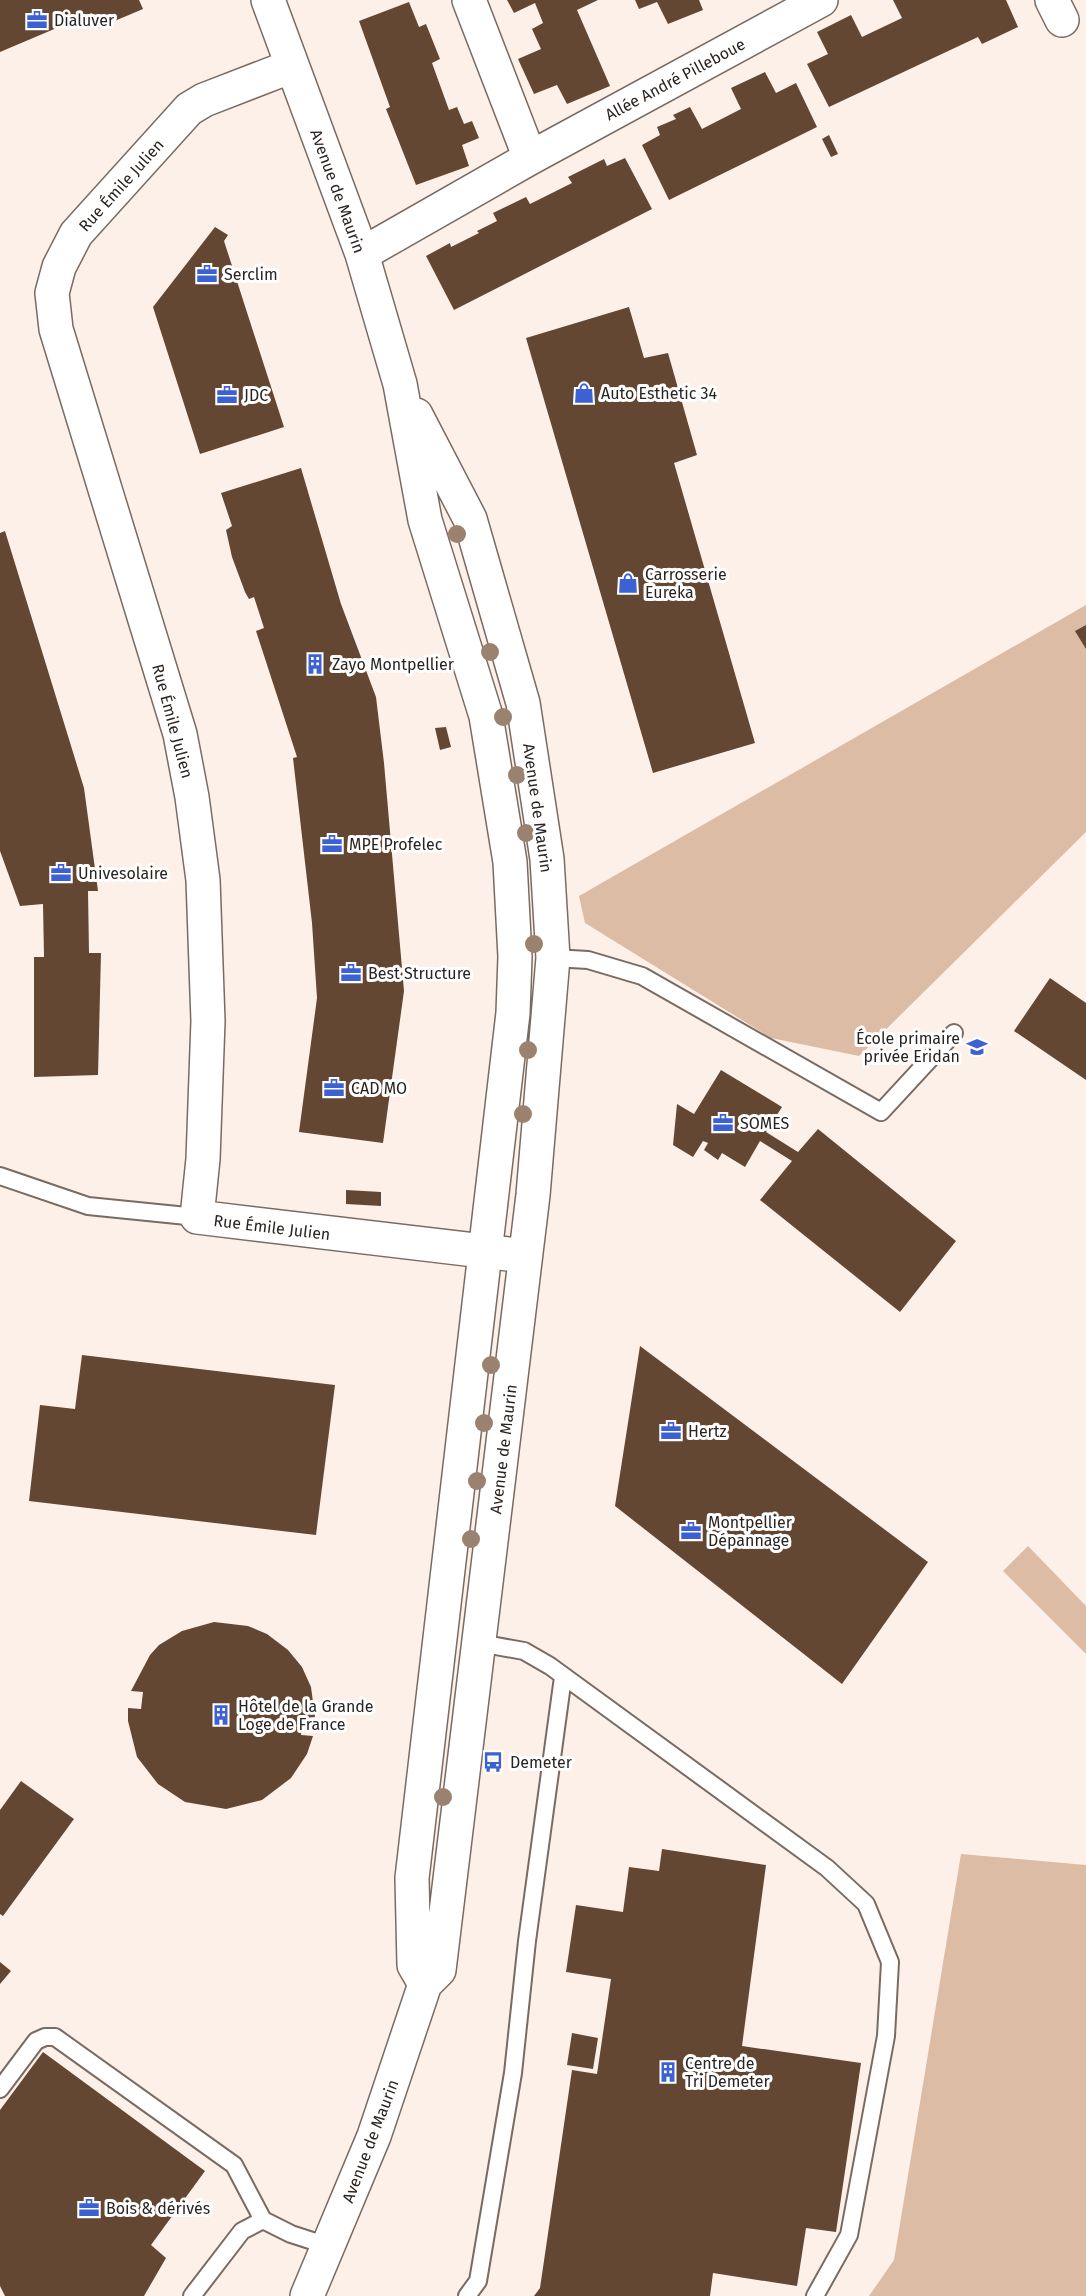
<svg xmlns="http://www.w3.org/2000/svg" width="1086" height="2296" viewBox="0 0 1086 2296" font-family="'Fira Sans',sans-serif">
<rect width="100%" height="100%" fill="#fdf0e8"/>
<path fill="#ddbca6" d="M1086 605V832L859 1056 771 1038 585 923 579 896Z
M1028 1546 1086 1606V1654L1003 1571Z
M961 1854 1086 1865V2296H869L894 2260Z"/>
<path fill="#634732" d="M0 0H139L143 9 98 28 92 13 0 52Z
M507 0H598L577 10 610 86 567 104 557 85 534 94 518 59 541 49 532 29 543 23 535 3 514 13Z
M635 0H699L703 10 668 24 657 2 639 9Z
M893 0H1006L1018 27 982 44 978 37 829 107 807 64 828 54 817 32 851 15 862 37 902 18Z
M409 2 419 27 426 24 440 59 432 63 449 110 457 107 464 124 472 121 479 138 462 145 469 166 416 185 386 109 390 107 359 21Z
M765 72 776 93 796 83 817 127 669 200 642 145 660 135 657 127 676 119 673 115 690 107 702 129 741 109 731 88Z
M829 135 838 154 831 157 822 139Z
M625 158 652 209 454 310 426 256 450 243 451 247 479 233 477 231 497 221 493 213 526 197 530 204 572 183 568 177 604 159 607 166Z
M215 227 228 235 224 241 284 427 200 454 153 307Z
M629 307 644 358 668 353 697 455 674 463 755 743 653 773 526 338Z
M301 468 341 604 376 697 384 763 404 991 383 1143 299 1132 317 998 312 923 293 758 297 757 256 631 264 628 254 597 249 599 245 592 232 557 226 530 232 526 221 493Z
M5 531 84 788 98 891H88L89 953H101L98 1075 34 1077V957H44L43 904 20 906 0 851V533Z
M1086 625V649L1075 631Z
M446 727 451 747 440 750 435 728Z
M1050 978 1086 1003V1080L1014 1031Z
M721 1070 782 1107 766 1132 798 1152 818 1129 956 1241 900 1312 760 1200 792 1161 760 1141 745 1167 722 1153 718 1160 704 1150 708 1143 703 1141 693 1157 673 1145 677 1104 694 1114Z
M346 1190 381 1192V1206L346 1204Z
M640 1346 928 1562 842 1684 615 1506Z
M82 1355 335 1385 316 1535 29 1501 40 1405 75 1409Z
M214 1622 248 1626 267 1634 288 1650 302 1667 311 1687 315 1717 303 1718 301 1735 313 1736 307 1754 291 1778 262 1800 226 1809 185 1802 158 1784 137 1757 128 1721V1708L141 1709 143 1692 131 1691 150 1655 159 1645 182 1631Z
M21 1781 74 1819 3 1916 0 1914V1810Z
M662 1849 766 1865 742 2046 861 2063 836 2232 806 2228 797 2286 713 2273 710 2296H534L540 2288 572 2070 597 2074 611 1979 566 1972 576 1905 623 1912 629 1867 659 1871Z
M0 1962 11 1971 0 1984Z
M572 2033 598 2038 593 2069 567 2065Z
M43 2052 205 2171 151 2245 166 2258 144 2296H5L0 2286V2110Z"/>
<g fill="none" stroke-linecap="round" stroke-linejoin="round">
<g stroke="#796b62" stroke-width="20">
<path id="lane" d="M553 958 588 960 642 976 881 1112 954 1033
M0 1176 88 1206 197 1217
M479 1643 524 1651 550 1666 827 1868 866 1904 890 1962 886 2036 849 2235 815 2296
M0 2089 36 2041 45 2037H55L234 2165 263 2220 291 2234 328 2246
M192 2296 242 2231 263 2220
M467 2296 478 2281 513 2073 527 1941 563 1677"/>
</g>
<g stroke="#796b62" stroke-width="36">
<path id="street" d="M268 0 362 254 400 384 425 520 486 716 510 862 515 957 513 1013 412 1878 414 1965 425 1984
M469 0 530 158
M1052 0 1062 20
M292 66 204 100 189 109 76 234 59 267 52 293 56 329 180 734 192 797 203 880 208 1021 203 1159 197 1217 508 1254
M362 254 530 158 821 0
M307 2296 374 2136 425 1984 439 1970 533 1195 553 958 547 859 523 703 470 519 416 415"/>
</g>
<use href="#lane" stroke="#fff" stroke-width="16"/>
<use href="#street" stroke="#fff" stroke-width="33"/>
</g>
<g fill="#9b826f">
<circle cx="457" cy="534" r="9"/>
<circle cx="490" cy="652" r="9"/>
<circle cx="503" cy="717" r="9"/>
<circle cx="517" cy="775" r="9"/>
<circle cx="526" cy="833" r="9"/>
<circle cx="534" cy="944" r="9"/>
<circle cx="528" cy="1050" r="9"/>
<circle cx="523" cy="1114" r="9"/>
<circle cx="491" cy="1365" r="9"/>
<circle cx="484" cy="1423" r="9"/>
<circle cx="477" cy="1481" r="9"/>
<circle cx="471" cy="1539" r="9"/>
<circle cx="443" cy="1797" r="9"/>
</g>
<defs>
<g id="office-bare" transform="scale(1.62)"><path d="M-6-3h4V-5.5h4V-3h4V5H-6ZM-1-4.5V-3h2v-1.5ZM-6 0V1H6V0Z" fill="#3c61d2" stroke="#fff" stroke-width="2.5" paint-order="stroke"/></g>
<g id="shop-bare" transform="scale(1.62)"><path d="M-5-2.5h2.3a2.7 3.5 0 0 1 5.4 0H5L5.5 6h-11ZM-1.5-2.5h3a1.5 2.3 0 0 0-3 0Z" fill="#3c61d2" stroke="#fff" stroke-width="2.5" paint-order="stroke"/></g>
<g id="building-bare" transform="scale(1.62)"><path d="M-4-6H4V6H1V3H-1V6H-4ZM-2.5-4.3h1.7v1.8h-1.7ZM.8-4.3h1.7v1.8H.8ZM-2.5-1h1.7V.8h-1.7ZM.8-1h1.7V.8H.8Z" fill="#3c61d2" stroke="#fff" stroke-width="2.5" paint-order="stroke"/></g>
<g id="school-bare" transform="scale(1.62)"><path d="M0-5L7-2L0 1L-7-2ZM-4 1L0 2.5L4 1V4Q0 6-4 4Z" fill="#3c61d2" stroke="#fff" stroke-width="2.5" paint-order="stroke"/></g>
<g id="bus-bare" transform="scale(1.62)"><path d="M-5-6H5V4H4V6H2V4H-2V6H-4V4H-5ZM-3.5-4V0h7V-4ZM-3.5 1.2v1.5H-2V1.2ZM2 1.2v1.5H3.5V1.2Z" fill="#3c61d2" stroke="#fff" stroke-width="2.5" paint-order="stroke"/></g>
</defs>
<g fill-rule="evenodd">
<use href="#office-bare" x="37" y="20"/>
<use href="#office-bare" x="207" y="274"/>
<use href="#shop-bare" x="584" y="393"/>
<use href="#office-bare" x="227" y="395"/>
<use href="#shop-bare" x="628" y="583"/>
<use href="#building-bare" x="315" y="664"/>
<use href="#office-bare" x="332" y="844"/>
<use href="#office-bare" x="61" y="873"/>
<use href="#office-bare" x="351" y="973"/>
<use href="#school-bare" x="977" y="1047"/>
<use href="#office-bare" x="334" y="1088"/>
<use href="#office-bare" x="723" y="1123"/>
<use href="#office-bare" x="671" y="1431"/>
<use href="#office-bare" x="691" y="1531"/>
<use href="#building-bare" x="221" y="1715"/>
<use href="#bus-bare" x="493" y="1762"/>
<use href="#building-bare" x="668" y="2072"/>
<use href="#office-bare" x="89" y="2208"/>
</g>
<g text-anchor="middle" stroke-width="6" stroke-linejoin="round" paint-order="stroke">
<g font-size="16" fill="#2a2421" stroke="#fff" text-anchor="start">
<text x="54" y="26">Dialuver</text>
<text x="224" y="280">Serclim</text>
<text x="601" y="399">Auto Esthetic 34</text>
<text x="244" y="401">JDC</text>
<text x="645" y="580">Carrosserie<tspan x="645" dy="18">Eureka</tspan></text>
<text x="332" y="670">Zayo Montpellier</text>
<text x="349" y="850">MPE Profelec</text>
<text x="78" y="879">Univesolaire</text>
<text x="368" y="979">Best Structure</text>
<text x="960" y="1044" text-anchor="end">École primaire<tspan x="960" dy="18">privée Eridan</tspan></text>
<text x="351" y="1094">CAD MO</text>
<text x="740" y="1129">SOMES</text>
<text x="688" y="1437">Hertz</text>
<text x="708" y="1528">Montpellier<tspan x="708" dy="18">Dépannage</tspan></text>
<text x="238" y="1712">Hôtel de la Grande<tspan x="238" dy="18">Loge de France</tspan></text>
<text x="510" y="1768">Demeter</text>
<text x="685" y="2069">Centre de<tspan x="685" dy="18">Tri Demeter</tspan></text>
<text x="106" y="2214">Bois &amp; dérivés</text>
</g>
<g font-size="16" fill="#2a2421" stroke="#fff">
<text transform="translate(675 79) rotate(-28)" y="6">Allée André Pilleboue</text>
<text transform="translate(121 185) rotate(-48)" y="6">Rue Émile Julien</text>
<text transform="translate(338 191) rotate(70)" y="6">Avenue de Maurin</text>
<text transform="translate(173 721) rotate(75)" y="6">Rue Émile Julien</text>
<text transform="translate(538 808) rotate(82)" y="6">Avenue de Maurin</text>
<text transform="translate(272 1227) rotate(7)" y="6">Rue Émile Julien</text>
<text transform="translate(503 1449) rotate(-83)" y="6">Avenue de Maurin</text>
<text transform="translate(370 2141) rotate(-69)" y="6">Avenue de Maurin</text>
</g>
</g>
</svg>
